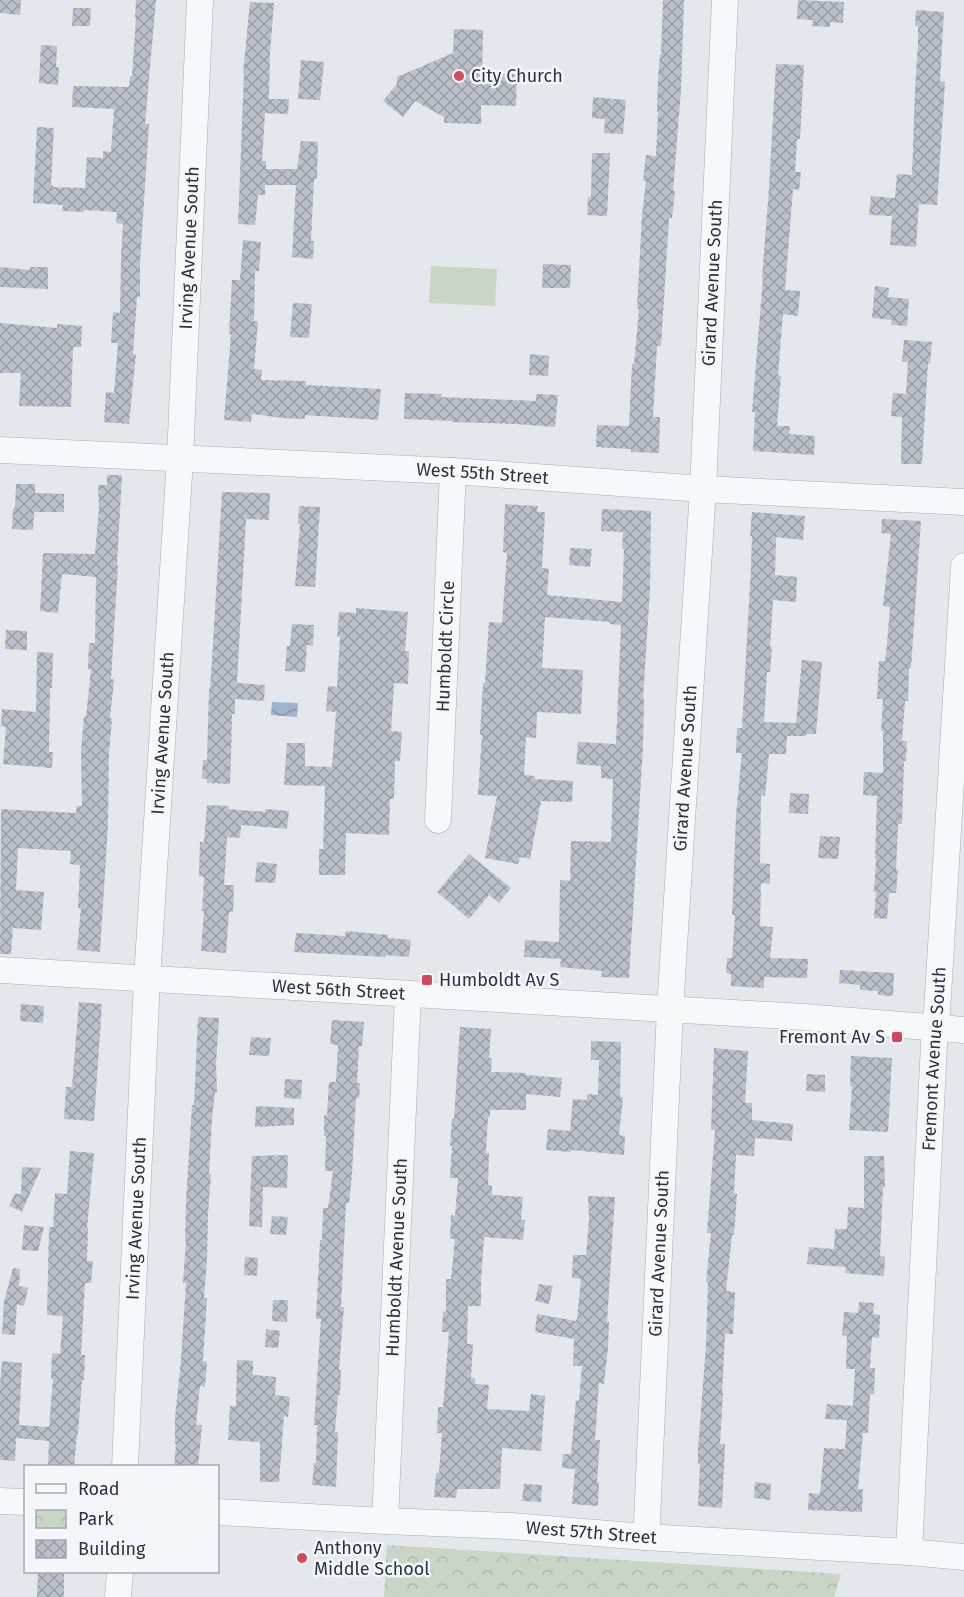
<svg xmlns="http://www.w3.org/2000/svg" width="964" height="1597" viewBox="0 0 964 1597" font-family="'Fira Sans',sans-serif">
<defs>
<pattern id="park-crowns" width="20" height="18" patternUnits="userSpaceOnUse" patternTransform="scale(1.5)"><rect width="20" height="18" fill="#c9d6c5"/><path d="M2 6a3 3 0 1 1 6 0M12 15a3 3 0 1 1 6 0" fill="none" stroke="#adb8ab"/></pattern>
<pattern id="water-waves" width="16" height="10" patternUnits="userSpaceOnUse" patternTransform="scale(1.5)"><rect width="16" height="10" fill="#9fb4cc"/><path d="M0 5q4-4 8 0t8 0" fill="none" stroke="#8293a7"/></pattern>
<pattern id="building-cross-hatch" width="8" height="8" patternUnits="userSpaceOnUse" patternTransform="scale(1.5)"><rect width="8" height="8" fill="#bbc0ca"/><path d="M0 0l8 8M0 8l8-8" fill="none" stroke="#989da6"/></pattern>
</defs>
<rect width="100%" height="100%" fill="#e4e7ec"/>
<path fill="url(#park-crowns)" d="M387 1545 841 1574 834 1597H384Z"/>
<path fill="#c9d6c5" d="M431 266 497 269 495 306 429 303Z"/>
<path fill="url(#water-waves)" d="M272 702 298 703 297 717 271 715Z"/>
<path fill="url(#building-cross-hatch)" d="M0 0H21L20 15 0 13Z
M136 0H156L145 124H149L140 263V297H137L133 354H136L129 424 104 422 106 392 114 393 118 343H111L113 312 120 313 121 257 123 224 116 223 117 212 84 210V212L62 211 63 205 33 203 37 127 54 128 51 185H53V187L85 188 87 157 103 158V151L111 152 114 109 72 107 73 86 129 87 130 76H132L136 18H135Z
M663 0H684L681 90 673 191H675L672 218H669L661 346H657L653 417H660L659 453 631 452V449L596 447 597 425 629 426 632 364H634L639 309H637L642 215 646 181H643L646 155 656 156 658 112H657L658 79 660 54H661Z
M798 0 844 2 843 23 830 22V27L812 26 813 20 797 19Z
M250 2 274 3 270 53 269 99H289L288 114 265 113 262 161H266V169H297L301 141 318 142 317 179H314L311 241H314L313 259 292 257 296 185H265V195H258L255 225 238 224 244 74H243Z
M73 8H91L90 26H72Z
M916 10 944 12 940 81 945 82 937 205 919 204 916 247 890 245 892 216 869 215 871 196 895 198 897 174 912 175 915 90 918 43V26H915Z
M454 29 483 30 482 73 517 74 516 106 481 105V124L444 123V117L415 101 403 117 383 101 397 84V77L453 53Z
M41 45 57 46 56 67H59L58 85 39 83Z
M301 60 324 62 320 100 298 99Z
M776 64 804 65 800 139H797L795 172H801L799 190 793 189 785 290 800 291 798 316 783 314 778 375 781 376 777 426H790L789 434 815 436 814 455 753 451 755 412H752L763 278H762L769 188Z
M593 97 626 100 623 134 604 133 605 119 592 118Z
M592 153H610L607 216 587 215 588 197H591Z
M243 240 261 242 259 271H255L254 321H258L254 369 262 370 261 380 306 381V385L381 389 378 420 305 415V419L283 418 252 414 251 422 224 420 231 334H229L232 280H240Z
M543 264 571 265 570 288H542Z
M0 267 30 270V267H48V289L0 287Z
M875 286 889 288 888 297 909 299 907 326 891 325 892 320 872 318Z
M293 303 312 304 309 338 290 337Z
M0 323 57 328V324L82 326 81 347H73L71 407 19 406 21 373H0Z
M904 340 932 342 930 364 928 363 922 464H901L902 417 891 416 893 393 906 394 908 362H902Z
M530 354 549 356 548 376 529 375Z
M405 393 442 394 441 397 536 401V394L558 395 555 427 516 424 452 422V421L404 419Z
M107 475H122L117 564 118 565 111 679 114 680 110 718 112 719 109 753 108 825 100 952 77 950 81 908H78L80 865 70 864 71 851 18 848 16 890 44 892 41 930 13 928 11 954H0L1 809 76 813 77 806H82L81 752 84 716 86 717 91 669H88L89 643H95L96 577 62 574 58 613 40 611 43 553 95 554 99 508 98 485H107Z
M16 484H35V493L64 494V512H34L33 530 12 529 13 508H15Z
M222 492 270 493 269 520 246 519 237 683 265 685 264 701 235 699V714H232L231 758 230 784 207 783V779L202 778 203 760H207L209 689H210L213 644Z
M505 504 538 506 537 512H545L542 568 549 569 547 595 622 602 624 549H622L623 532 601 531 602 509 651 511 650 590 643 698H644L643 746 629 978 601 977 602 971 560 967 561 959 524 957 525 940 559 942 560 880 570 881 571 841 611 842 613 779 601 778V766L576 764 578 742 616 744 621 625 610 624V622L545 617 542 668 583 670 581 714 537 712 536 738 526 737 524 775 535 776V779L573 781 572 802 541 801 530 859 520 857 518 864 485 858 497 796 478 795 482 735H480L483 683H485L489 622 502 623 507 553 503 552Z
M299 506 320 507 315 587 295 586 300 524H298Z
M752 512 805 516 803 540 776 537 775 575 797 577 796 602 773 600 770 647H772L770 672H767L764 722 796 723 802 660 822 662 816 734H806V736H787L786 754H769L765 796 761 795 760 863 770 864V884L761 883 760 926 773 927 770 958 808 959 807 978 764 977V988L731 986V974L726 973 727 958H732L735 915H732L733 893 736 815 742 753H736L737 728H742L751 567 752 536H750Z
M882 519 921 521 911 668H909L908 701H905L902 741H907L906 761H904L902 824H898L896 870H898L896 893H889L887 919 874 918 876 892H874L876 859H875L877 796 863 795 864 772 883 773V731H881L883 699H877L879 661H885L887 644 890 607 883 606 891 534 881 533Z
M570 548 592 549 590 567 569 565Z
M356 608 408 612 405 651H409L408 684 394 683 391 731 402 732 400 761H395L394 799H390L389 835 346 833 345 875H319V849H323L325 786 284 785 287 743H305V766L332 767 336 712 326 711 328 686 337 687 340 637 337 636 339 612 356 613Z
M292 624 314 625 313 646 307 645 305 672 285 671 287 646H290Z
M6 630 27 631V650L5 649Z
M37 652 53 653 52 688H50L49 752H53L52 768 3 764 6 727 1 726 2 709 36 712Z
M790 793 809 794 808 814 789 813Z
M207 805 229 806 228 809 265 812V809L289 811 287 829 241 825 240 838 227 837 224 885H234L233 912H229L226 953 201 951 204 911H202L204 877 199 876 200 842H204Z
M820 836 840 837 838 859 818 858Z
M469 854 511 888 499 903 489 895 469 919 437 892Z
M257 862 277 864 275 883 255 882Z
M346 931 388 935V938L411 940 409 957 386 955V957L294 952 296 933 345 936Z
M840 970 894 973 893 996 878 995V991L860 990V985L839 983Z
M79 1002 102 1004 94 1121 64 1119 66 1087H72Z
M21 1004 44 1006 43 1023 20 1021Z
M198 1017 219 1018 216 1063 217 1092H215L212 1119 209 1174H211L208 1213 207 1259 204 1298H207L203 1361 207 1362 205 1387 200 1386 196 1425H202L198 1467H174L176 1444H175V1417L181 1360 186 1283H183L186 1241H185L186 1202 192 1105H194Z
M332 1020 364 1022 362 1046H359L357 1083H360L359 1098H356L352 1174 349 1203H346L341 1307H344L339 1370H341L340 1395H338L335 1432H338L336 1487 312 1485 314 1463H316L317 1425H314L321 1319H316L320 1240H322L323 1208H328L333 1171H325L326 1136H324V1115L327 1116 329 1082H336L338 1045 330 1044Z
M460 1027 491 1029 489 1058H492L491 1072 526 1073V1075L562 1078 560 1097 526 1094V1110H490V1117H488L486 1153H489L488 1185 492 1186V1195L523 1197 521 1220H525L523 1240 484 1237 481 1280V1306H468L467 1344H473L471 1378H475V1384L489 1385 487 1409 529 1411 531 1394 545 1396 541 1451 502 1448 500 1489H457L456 1498 434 1497 436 1473H439L442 1433H437L438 1407H443L449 1332H442L443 1311 446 1312V1279H451L455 1239H450L451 1215 455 1216 458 1178H450L452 1146H450L452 1119H454Z
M251 1037 271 1038 269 1056 249 1055Z
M591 1041 621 1042 620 1097H623L619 1135 625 1136 624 1155 571 1150V1152L546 1150 548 1129 570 1131 573 1099 587 1100V1094L598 1095 599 1060H591Z
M714 1048 748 1051 745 1103H752V1120L793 1124 792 1141 755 1138 754 1156 736 1155 734 1193 737 1194 734 1235H732L726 1291 735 1292 733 1334H725L722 1393H723L720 1444H725L722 1508 698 1506 700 1464H698V1449L706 1346 708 1282H706L711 1233H707L715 1130H711Z
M851 1056 892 1058 888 1132 849 1130 852 1086H850Z
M807 1074 825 1075V1092L806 1091Z
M285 1079 302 1080 301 1099 284 1098Z
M256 1106 294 1108V1125L255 1127Z
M70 1151 94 1153 87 1228H88L87 1261H93L91 1283H85L81 1355H85L84 1380H82L78 1434H77L74 1467H48L49 1441 16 1438 15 1461 0 1460V1385L2 1361 22 1363 19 1425 49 1427 53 1379H51L52 1353 60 1354 63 1316 47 1315 49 1227H53L55 1193 67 1194Z
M288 1155 287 1188 263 1187 262 1227 249 1226 252 1156Z
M864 1156H884L885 1187H883L880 1256 885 1257 884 1276 845 1273 846 1267 807 1264 809 1247 834 1249 835 1229H847L848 1207 864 1208Z
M22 1167 41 1168 21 1214V1211L9 1206 15 1193 21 1195Z
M588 1196 615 1197 607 1322H609L608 1348 604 1384 599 1383 595 1440H600L597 1482H599L598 1506 572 1504 575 1469 562 1468 563 1454H571L576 1400 579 1401 582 1366H573L574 1339 535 1332 537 1314 576 1321 577 1319 581 1279 572 1278 573 1255H586L589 1219Z
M272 1216 288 1217 286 1235 270 1234Z
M24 1225 44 1227 38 1251 22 1250Z
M245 1257 258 1258 257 1276 244 1275Z
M13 1268 20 1269 19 1286 28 1288 24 1306 17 1304 15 1335 2 1334 4 1302Z
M539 1284 553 1286 549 1304 535 1301Z
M273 1300H288L287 1322 272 1321Z
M859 1302 874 1303 873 1314 880 1315 879 1338 872 1337 870 1368H875L874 1394H870L868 1433H863L858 1489H863L862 1512 808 1510 809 1493 820 1494 824 1448 845 1449 847 1420 825 1419 827 1404 853 1406 855 1369H846L847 1336 842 1335 844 1312 858 1313Z
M266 1329 280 1331 278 1348 265 1347Z
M237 1360 253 1361V1375L276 1377 275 1395 290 1397 288 1417 284 1416 279 1482H260V1442L228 1440 230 1406H236Z
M755 1482 771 1484 770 1500 754 1498Z
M524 1484 542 1485 541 1502 522 1501Z
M38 1572H64V1597H37Z"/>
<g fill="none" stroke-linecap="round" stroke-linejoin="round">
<g stroke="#a9aeb7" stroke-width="27">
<g id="minor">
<path id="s1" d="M0 450 453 471 703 489 964 502"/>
<path id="s2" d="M438 820 453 471"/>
<path id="s3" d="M0 970 804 1017 964 1030"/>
<path id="s4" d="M125 1466 147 979 180 459 200 0"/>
<path d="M0 1501 26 1502"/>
<path id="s5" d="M218 1512 385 1521 511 1526 645 1537 909 1552 964 1557"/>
<path id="s6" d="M385 1521 408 994"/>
<path id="s7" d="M645 1537 647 1521 670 1009 703 489 725 0"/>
<path id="s8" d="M909 1552 934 1044 937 1012 964 566"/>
<path d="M118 1597 120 1572"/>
</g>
</g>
<use href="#minor" stroke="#f7f8fa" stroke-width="26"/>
</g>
<g fill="#d1495b" stroke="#f4f6f9" stroke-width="2">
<circle cx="459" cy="76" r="6"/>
<rect x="421" y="974" width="12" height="12" rx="3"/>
<rect x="891" y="1031" width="12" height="12" rx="3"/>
<circle cx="302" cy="1558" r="6"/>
</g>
<g text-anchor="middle" stroke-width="5" stroke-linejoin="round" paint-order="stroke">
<g font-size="18" fill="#2b3445" stroke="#f4f6f9" text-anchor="start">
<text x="471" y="82">City Church</text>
<text x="439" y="986">Humboldt Av S</text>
<text x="885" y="1043" text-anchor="end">Fremont Av S</text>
<text x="314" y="1554">Anthony<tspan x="314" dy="21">Middle School</tspan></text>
</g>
<g font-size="18" fill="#2b3445" stroke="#f4f6f9">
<text dy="6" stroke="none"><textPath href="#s4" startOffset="1220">Irving Avenue South</textPath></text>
<text dy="6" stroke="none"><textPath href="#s7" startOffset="1256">Girard Avenue South</textPath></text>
<text dy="6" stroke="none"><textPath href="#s1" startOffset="483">West 55th Street</textPath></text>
<text dy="6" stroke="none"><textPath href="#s2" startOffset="174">Humboldt Circle</textPath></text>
<text dy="6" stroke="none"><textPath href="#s4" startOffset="734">Irving Avenue South</textPath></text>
<text dy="6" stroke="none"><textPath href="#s7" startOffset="770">Girard Avenue South</textPath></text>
<text dy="6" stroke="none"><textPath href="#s3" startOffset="339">West 56th Street</textPath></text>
<text dy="6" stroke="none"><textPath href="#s8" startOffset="494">Fremont Avenue South</textPath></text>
<text dy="6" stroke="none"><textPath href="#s4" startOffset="248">Irving Avenue South</textPath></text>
<text dy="6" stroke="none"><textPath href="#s7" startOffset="284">Girard Avenue South</textPath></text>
<text dy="6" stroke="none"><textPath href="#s6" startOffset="264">Humboldt Avenue South</textPath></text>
<text dy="6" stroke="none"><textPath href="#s5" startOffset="374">West 57th Street</textPath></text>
</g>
</g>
<rect x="24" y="1465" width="195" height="108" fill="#f4f6f9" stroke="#a4a8b1" stroke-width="1.5"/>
<rect x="36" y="1484" width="30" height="9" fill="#f7f8fa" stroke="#a4a8b1" stroke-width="1.5"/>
<text x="78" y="1495" font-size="18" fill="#2b3445">Road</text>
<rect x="36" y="1510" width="30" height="18" fill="url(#park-crowns)" stroke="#a4a8b1" stroke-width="1.5"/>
<text x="78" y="1525" font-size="18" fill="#2b3445">Park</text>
<rect x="36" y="1540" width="30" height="18" fill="url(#building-cross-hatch)" stroke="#a4a8b1" stroke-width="1.5"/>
<text x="78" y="1555" font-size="18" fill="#2b3445">Building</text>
</svg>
